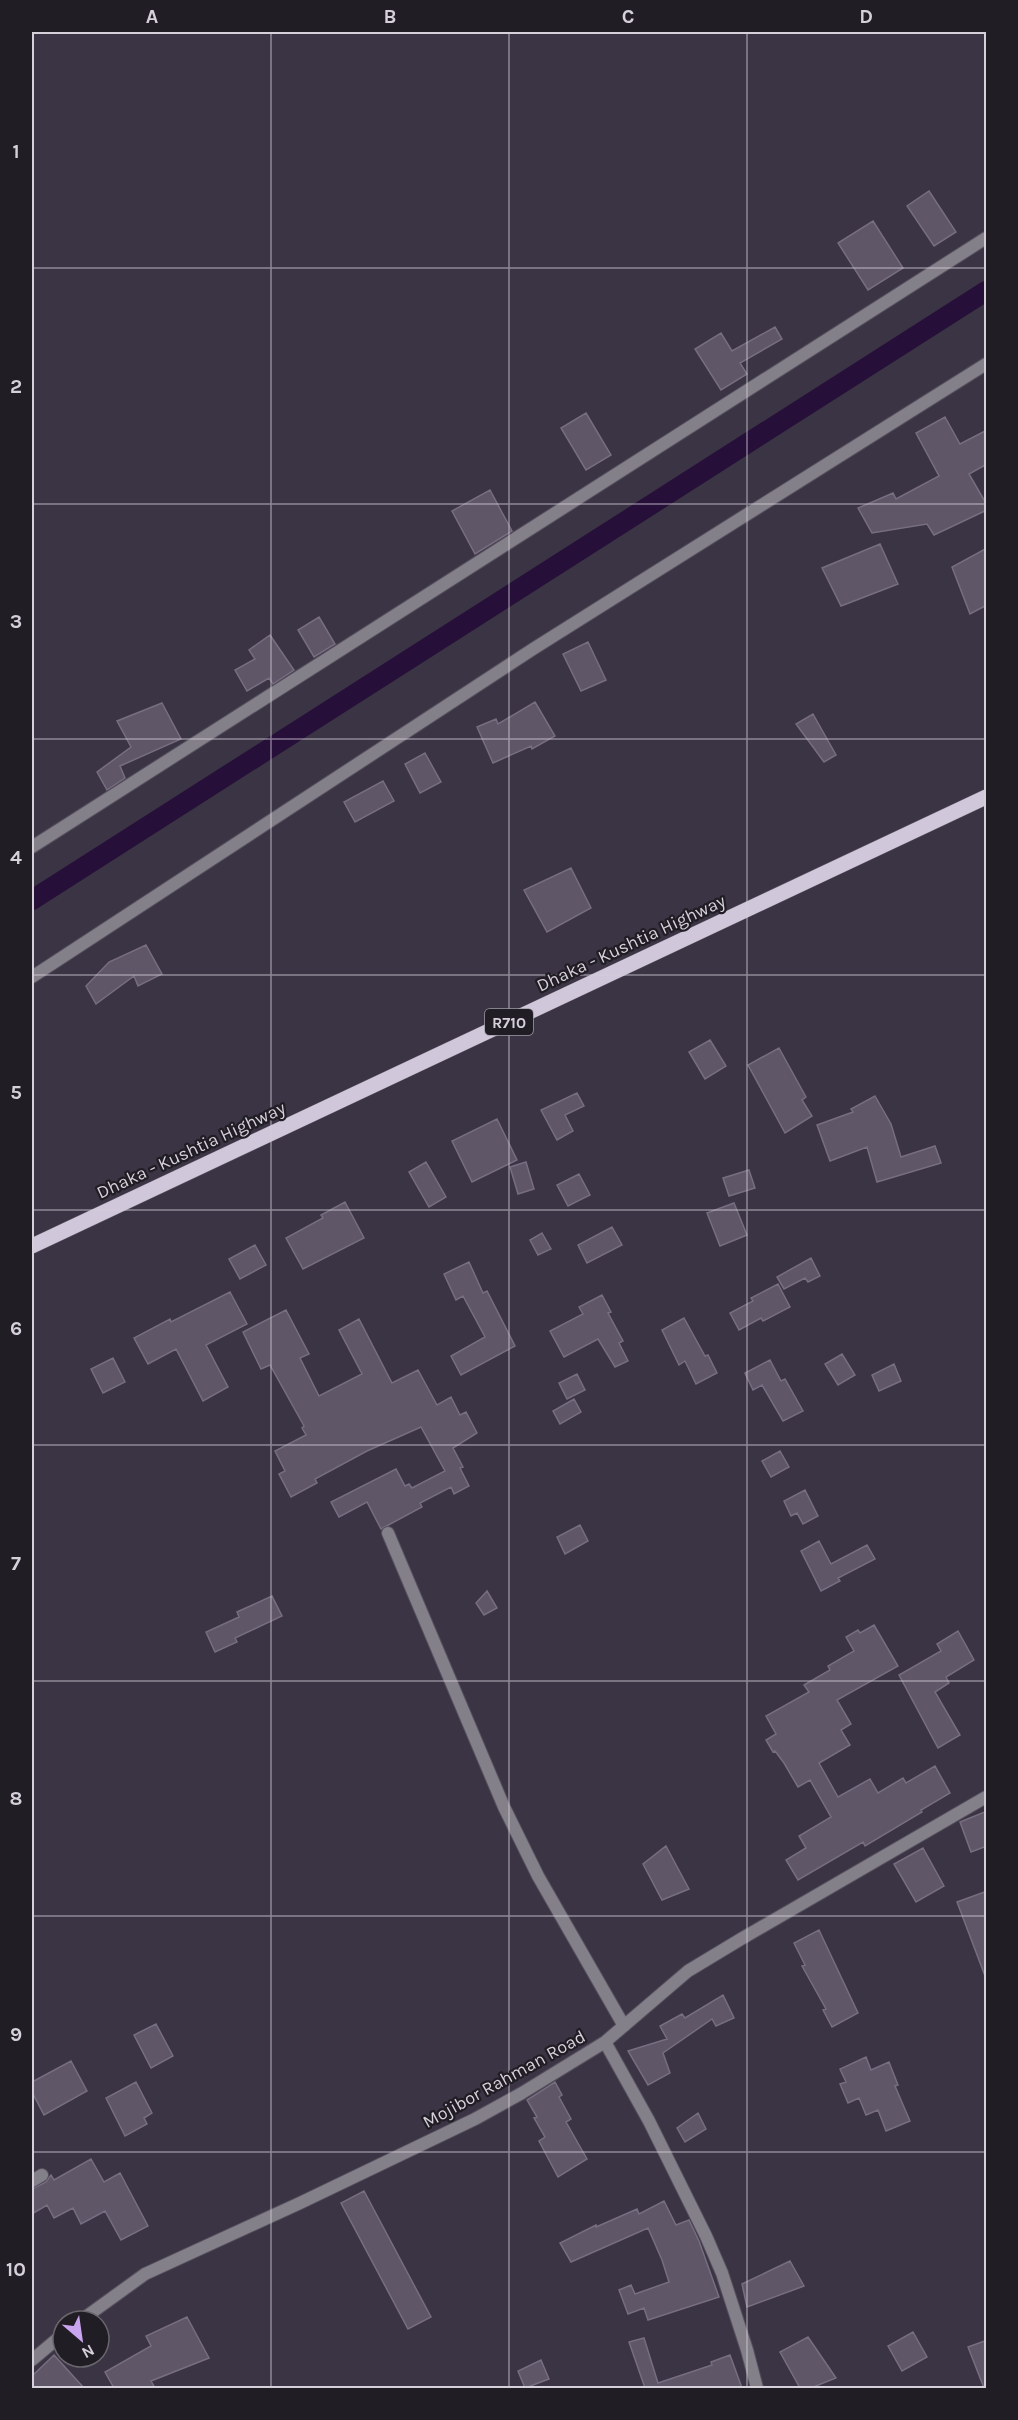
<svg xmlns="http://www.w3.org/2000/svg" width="1018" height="2420" viewBox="0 0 1018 2420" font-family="Karla,sans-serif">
<rect width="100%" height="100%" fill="#3b3444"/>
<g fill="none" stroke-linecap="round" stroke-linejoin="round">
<path stroke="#261039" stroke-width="20" d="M32 900 986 291"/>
</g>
<path fill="#5f5768" stroke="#776e81" stroke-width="1.5" d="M929 191 956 232 934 246 907 206Z
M873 221 903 268 868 290 838 243Z
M775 327 782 339 740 363 747 374 721 390 695 349 721 333 732 351Z
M586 413 611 455 586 470 561 428Z
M945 417 960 444 987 430V464L969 474 987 505V510L934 535 927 524 872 533 858 508 893 493 896 499 939 476 916 433Z
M490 490 512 531 475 554 452 511Z
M880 544 898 584 841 606 822 568Z
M987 548V605L970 614 952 567Z
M319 617 335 644 314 657 298 630Z
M270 635 294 670 273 684 269 678 247 691 235 670 255 659 249 650Z
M588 642 606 680 581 691 563 654Z
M535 702 555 736 532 749 531 746 493 763 477 727 496 719 498 724Z
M162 703 181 739 120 766 125 778 107 790 97 772 131 747 117 721Z
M813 714 836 755 824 762 796 724Z
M425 753 441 782 420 793 405 764Z
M383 781 394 801 355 822 344 802Z
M571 868 591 908 547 932 524 890Z
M146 945 162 974 138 986 134 976 96 1004 86 986 109 962Z
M710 1040 726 1066 705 1079 689 1052Z
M779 1048 806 1097 802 1100 812 1116 785 1133 748 1065Z
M577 1093 584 1106 565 1115 573 1131 557 1140 541 1110Z
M875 1096 891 1124 901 1157 935 1146 941 1163 877 1182 867 1147 830 1161 817 1125 853 1112 851 1109Z
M497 1119 517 1160 472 1182 452 1141Z
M426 1162 446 1197 429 1207 409 1172Z
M526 1162 534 1189 518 1194 510 1167Z
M749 1170 755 1188 729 1196 723 1178Z
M579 1174 590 1195 568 1206 557 1185Z
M345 1202 364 1238 303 1269 286 1238 323 1218 321 1215Z
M734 1203 747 1235 720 1246 707 1213Z
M612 1227 622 1245 587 1263 578 1245Z
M542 1233 551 1249 538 1255 530 1240Z
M255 1245 266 1265 240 1279 229 1259Z
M811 1258 820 1276 808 1282 805 1278 784 1289 777 1277Z
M469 1262 483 1293 487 1291 515 1346 461 1375 451 1356 485 1337 463 1296 456 1300 444 1274Z
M778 1284 790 1307 763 1321 761 1318 739 1330 730 1313 753 1301 751 1298Z
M230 1292 247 1324 206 1345 228 1387 203 1401 176 1349 148 1364 134 1338 170 1319 171 1322Z
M602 1295 611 1312 608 1313 623 1341 619 1343 628 1361 615 1367 598 1339 564 1357 550 1331 583 1314 579 1307Z
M286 1310 309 1354 300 1358 319 1396 362 1374 339 1330 359 1319 392 1383 418 1370 437 1405 451 1397 460 1415 466 1412 477 1433 453 1448 463 1467 460 1468 469 1486 454 1494 451 1487 420 1503 422 1507 381 1529 367 1502 339 1517 331 1502 396 1469 405 1486 409 1484 412 1488 445 1471 421 1427 367 1451 315 1479 317 1483 291 1497 279 1474 285 1471 275 1451 306 1435 302 1428 304 1426 270 1365 261 1369 243 1332Z
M684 1318 705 1356 708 1355 717 1373 696 1384 685 1361 679 1365 662 1330Z
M842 1354 855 1375 838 1385 825 1364Z
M113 1358 125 1382 103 1393 91 1369Z
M770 1360 781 1381 785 1379 803 1411 783 1421 762 1385 753 1390 745 1373Z
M894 1364 901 1381 879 1391 872 1375Z
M577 1374 585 1390 567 1399 559 1383Z
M574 1399 581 1412 560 1424 553 1411Z
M780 1451 789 1467 771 1477 762 1461Z
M805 1490 818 1516 803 1524 797 1513 791 1516 784 1501Z
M580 1525 588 1541 565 1554 557 1537Z
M819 1541 831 1564 867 1545 875 1559 838 1578 840 1581 821 1591 801 1551Z
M487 1591 497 1608 484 1615 476 1603Z
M272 1596 282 1616 235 1638 237 1642 215 1652 206 1632 239 1617 237 1612Z
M874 1625 898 1666 837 1700 851 1724 841 1730 850 1745 819 1763 838 1797 870 1779 878 1793 903 1778 906 1783 935 1766 950 1793 921 1810 922 1812 865 1846 863 1842 798 1880 786 1860 806 1848 799 1836 831 1817 810 1780 798 1787 784 1763 775 1751 773 1752 766 1740 776 1734 766 1716 809 1692 804 1685 830 1670 828 1666 854 1651 846 1637 858 1630 860 1633Z
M958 1631 974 1660 946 1677 949 1683 935 1692 960 1735 938 1748 899 1675 941 1651 937 1644Z
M987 1811V1846L971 1852 960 1822Z
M666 1846 689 1889 662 1900 643 1864Z
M923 1848 944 1886 916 1902 894 1864Z
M987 1891V1975L985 1976 957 1902Z
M819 1930 858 2013 832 2027 823 2010 826 2009 802 1966 805 1965 794 1943Z
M723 1995 734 2018 716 2026 712 2019 663 2053 670 2073 648 2085 628 2051 667 2039 660 2026 682 2014 685 2018Z
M156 2024 173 2056 151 2068 134 2035Z
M866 2057 871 2070 889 2062 898 2085 895 2086 910 2121 886 2131 878 2110 866 2115 859 2098 848 2103 840 2084 846 2082 840 2069Z
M71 2061 87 2091 44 2115 32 2092V2082Z
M136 2082 152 2113 144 2118 147 2124 125 2136 106 2098Z
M555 2082 562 2095 559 2097 571 2119 566 2122 587 2159 558 2177 539 2141 545 2137 534 2118 537 2117 527 2100Z
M698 2113 706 2129 685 2142 677 2128Z
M91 2159 104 2182 120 2173 148 2226 121 2240 105 2211 81 2224 73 2208 54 2218 47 2205 32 2214V2189L46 2182 51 2175 54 2180Z
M364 2191 431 2317 408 2329 341 2203Z
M664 2201 676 2225 689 2220 699 2241 719 2297 648 2320 644 2308 628 2314 619 2290 631 2285 635 2294 669 2282 662 2260 648 2228 571 2262 560 2243 596 2225V2227L637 2209 639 2214Z
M790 2261 804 2286 747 2307 742 2284Z
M187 2317 209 2358 151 2381 155 2388H114L105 2372 151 2346 146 2336Z
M913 2332 927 2357 902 2371 888 2346Z
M808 2337 836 2378 811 2388H800L780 2352Z
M644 2338 658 2383 712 2365 711 2362 730 2355 742 2388H645L629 2342Z
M987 2340V2388H984L968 2347Z
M54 2355 84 2388H32V2376Z
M541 2360 549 2379 525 2388 518 2371Z"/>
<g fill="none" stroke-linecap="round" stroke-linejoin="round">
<g stroke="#57505f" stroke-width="14">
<path id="street" d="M32 847 986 238
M32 977 533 649 986 364
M388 1533 504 1807 538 1876 624 2026
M605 2042 649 2121 706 2236 722 2273 747 2350 757 2388
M32 2181 42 2175
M80 2321 145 2274 300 2203 475 2119 522 2093 605 2042 688 1971 741 1939 986 1797
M32 2360 63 2334"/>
</g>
<g stroke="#57505f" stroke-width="16">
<path id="primary" d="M32 1246 986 797"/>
</g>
<use href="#street" stroke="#848089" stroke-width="12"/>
<use href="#primary" stroke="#d0c8da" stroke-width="15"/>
</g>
<path fill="none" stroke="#d5d0da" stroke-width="1.5" stroke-opacity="0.55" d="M271 32V2388M509 32V2388M747 32V2388M32 268H986M32 504H986M32 739H986M32 975H986M32 1210H986M32 1445H986M32 1681H986M32 1916H986M32 2152H986"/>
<g text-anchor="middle" stroke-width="4.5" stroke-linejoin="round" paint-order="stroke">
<rect fill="#211d25" stroke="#9f9aa4" stroke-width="1.5" x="485" y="1009" width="48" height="26" rx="4.5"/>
<g font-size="16" font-weight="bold" fill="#d5d0da">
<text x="509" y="1028">R710</text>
</g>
<g font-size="18" fill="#d5d0da" stroke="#211d25">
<text transform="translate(631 943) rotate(-25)" y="6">Dhaka - Kushtia Highway</text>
<text transform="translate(191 1150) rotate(-25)" y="6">Dhaka - Kushtia Highway</text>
<text transform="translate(504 2079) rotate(-29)" y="6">Mojibor Rahman Road</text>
</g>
</g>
<rect width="1018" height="2420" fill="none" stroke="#211d25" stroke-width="66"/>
<g transform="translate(81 2339) rotate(151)"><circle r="28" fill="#211d25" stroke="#69656d" stroke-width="1.5"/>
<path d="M0-4.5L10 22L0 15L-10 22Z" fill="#c8a5ee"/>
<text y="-9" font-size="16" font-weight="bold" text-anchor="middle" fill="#d5d0da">N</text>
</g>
<rect x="33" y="33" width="952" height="2354" fill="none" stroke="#d5d0da" stroke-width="2"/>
<g font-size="20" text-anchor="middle" font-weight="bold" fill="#d5d0da">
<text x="152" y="23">A</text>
<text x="390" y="23">B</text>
<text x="628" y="23">C</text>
<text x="866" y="23">D</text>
<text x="16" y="158">1</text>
<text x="16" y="393">2</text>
<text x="16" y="628">3</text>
<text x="16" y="864">4</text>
<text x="16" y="1099">5</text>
<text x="16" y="1335">6</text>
<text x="16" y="1570">7</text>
<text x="16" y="1805">8</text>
<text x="16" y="2041">9</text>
<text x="16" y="2276">10</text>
</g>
</svg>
